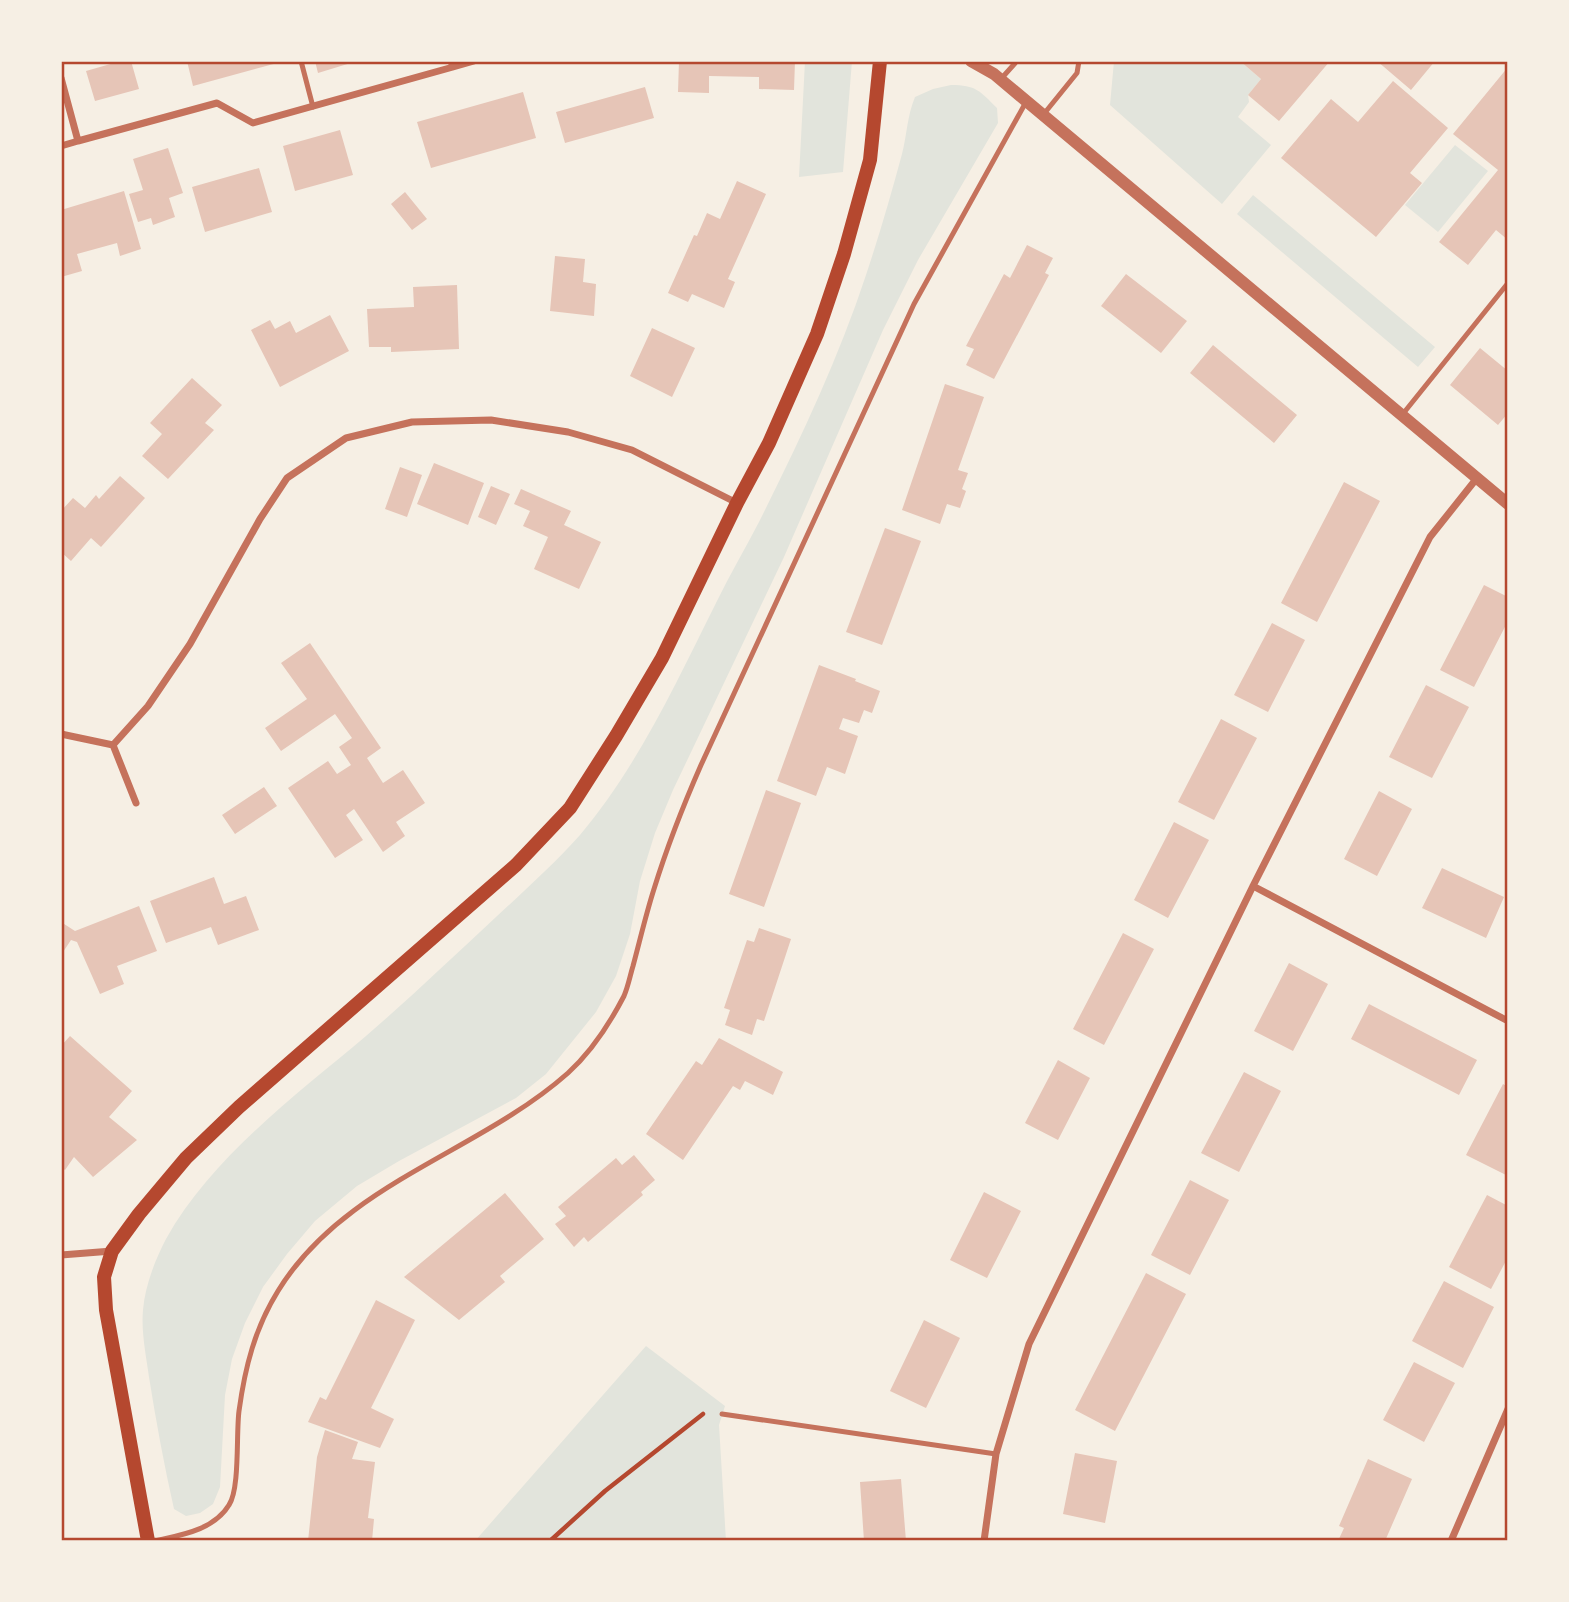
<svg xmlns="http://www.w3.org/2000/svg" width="1569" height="1602" viewBox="0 0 1569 1602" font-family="Karla,sans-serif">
<rect width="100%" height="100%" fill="#f6efe4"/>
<path fill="#e2e4dc" d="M805 61H852L843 172 799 177Z
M1114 61H1240L1261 79 1248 95 1249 102 1238 117 1271 145 1222 204 1110 105Z
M951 85C976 85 980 91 997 108L998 123 918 260 883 330 784 557 673 790 655 833 640 881 630 934 616 976 596 1012 546 1074 516 1098 399 1161 357 1186 315 1221 287 1254 263 1287 245 1323 232 1359 225 1395 220 1487 213 1504 200 1513 186 1516 174 1509C164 1465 156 1421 149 1377 146 1355 141 1332 143 1310 145 1286 155 1260 166 1239 211 1158 296 1095 366 1036 410 998 453 957 496 917 524 891 554 864 580 835 638 766 676 683 716 603 729 576 745 549 759 522 799 442 838 360 866 275 879 236 891 195 902 154 907 135 907 116 915 97L933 89Z
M1455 145 1488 171 1438 232 1405 205Z
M1253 195 1435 347 1418 367 1237 214Z
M646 1346 725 1406 719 1425 726 1541H475Z"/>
<path fill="#e6c5b7" d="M114 61H131L139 89 95 101 86 71 114 63Z
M187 61H281V62L193 86Z
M315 61H354V62L318 73Z
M679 61H795L794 90 759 89V77L709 76V93L678 92Z
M1240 61H1330L1279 121 1248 95 1261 79Z
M1377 61H1435L1411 90Z
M1508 67V240L1496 230 1468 265 1439 242 1498 170 1453 134Z
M1393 81 1448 128 1410 173 1422 183 1376 237 1281 158 1331 99 1358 122Z
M645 87 654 118 565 143 556 112Z
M523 92 536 138 431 168 417 122Z
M340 130 353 175 295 191 283 146Z
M168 148 183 193 169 198 175 217 153 225 151 218 138 222 129 194 143 190 133 159Z
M259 168 272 212 205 232 192 187Z
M737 181 766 194 728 279 735 282 724 308 692 294 688 302 668 293 694 235 697 236 707 213 720 219Z
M124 191 141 249 120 256 117 243 77 254 82 271 61 277V210Z
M405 192 427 219 412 230 391 204Z
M1027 245 1053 258 1045 273 1049 275 994 379 966 365 974 349 966 346 1004 274 1010 278Z
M555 256 585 259 583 282 596 284 594 316 550 311Z
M1126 274 1187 321 1161 353 1101 306Z
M457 285 459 349 391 352V347H369L367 309 414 307 413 287Z
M330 315 349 351 280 387 251 330 270 320 275 329 290 321 296 333Z
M652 328 695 348 672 397 630 376Z
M1213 345 1297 415 1274 443 1190 373Z
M1480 348 1508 371V413L1498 425 1450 385Z
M192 378 222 405 205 423 214 430 168 479 142 456 162 434 150 423Z
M945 384 984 397 958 470 968 473 962 489 966 491 960 508 947 504 940 524 902 510Z
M434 463 484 483 468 525 417 504Z
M400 467 422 475 407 517 385 509Z
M120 476 145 498 101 547 91 538 71 561 61 552V511L73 498 85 508 96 495 99 499Z
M1344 482 1380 501 1317 622 1281 603Z
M491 486 510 494 496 525 478 517Z
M521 489 571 511 564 525 601 542 579 589 534 569 548 537 523 526 530 511 514 504Z
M885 528 921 541 882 645 846 632Z
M1484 585 1508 597V621L1474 687 1440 670Z
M1272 623 1305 640 1268 712 1234 695Z
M310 643 381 748 367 758 383 783 403 770 425 803 396 822 405 836 383 852 354 809 346 815 363 840 335 858 288 788 328 761 337 774 351 765 339 747 352 738 335 714 281 751 265 728 307 699 281 663Z
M819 665 856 679 855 681 880 691 872 713 864 710 859 723 843 718 839 729 858 736 845 774 827 767 816 796 777 781Z
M1426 685 1469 707 1432 778 1389 757Z
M1221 719 1257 738 1214 820 1178 802Z
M264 787 277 806 235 834 222 815Z
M766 790 801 803 764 907 729 894Z
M1379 791 1412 809 1377 876 1344 859Z
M1174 822 1209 840 1168 918 1134 900Z
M1442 868 1504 897 1486 938 1422 908Z
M214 877 224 904 246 896 259 930 218 945 211 927 166 943 150 901Z
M139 906 157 951 117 966 124 984 100 994 77 942 71 940 61 955V922L75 931Z
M759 928 791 939 764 1021 757 1019 752 1035 725 1025 730 1010 724 1008 747 940 754 942Z
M1123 933 1154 949 1104 1045 1073 1029Z
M1289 963 1328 984 1293 1051 1254 1031Z
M1369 1004 1477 1060 1459 1095 1351 1039Z
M70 1036 132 1091 109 1117 137 1140 93 1177 74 1157 65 1170 61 1167V1046Z
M719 1038 783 1072 773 1095 745 1081 740 1090 733 1086 683 1160 646 1134 696 1061 702 1065Z
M1058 1060 1090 1078 1058 1140 1025 1123Z
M1244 1072 1281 1091 1239 1172 1201 1153Z
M1503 1084 1508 1087V1176L1466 1155Z
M634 1155 655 1180 641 1192 643 1195 588 1242 584 1237 574 1247 555 1224 566 1216 558 1207 616 1158 622 1165Z
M1190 1180 1229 1200 1190 1275 1151 1255Z
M984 1192 1021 1211 987 1278 950 1260Z
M505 1193 544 1239 500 1276 505 1282 459 1320 404 1277Z
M1487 1195 1508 1206V1257L1491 1289 1449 1267Z
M1146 1273 1186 1294 1115 1431 1075 1410Z
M1444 1281 1494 1307 1463 1368 1412 1341Z
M376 1300 415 1320 371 1408 394 1419 380 1448 308 1422 320 1397 326 1400Z
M924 1320 960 1338 926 1408 890 1391Z
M1414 1362 1455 1383 1424 1442 1383 1420Z
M325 1430 358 1442 352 1459 375 1462 368 1518 374 1519 372 1541H308L317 1457Z
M1075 1453 1117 1461 1105 1523 1063 1514Z
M1368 1459 1412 1479 1385 1541 1367 1539 1366 1541H1338L1344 1528 1339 1526Z
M901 1479 906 1541H864L860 1482Z"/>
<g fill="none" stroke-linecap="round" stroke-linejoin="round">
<path stroke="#b5482f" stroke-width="4.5" d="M550 1541 605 1491 703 1414"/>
<path stroke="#c5725c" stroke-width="5" d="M301 61 313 107
M1000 80 1017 61
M1043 115 1077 73 1079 61
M1402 415 1508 283
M722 1414 996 1454
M155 1541C181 1535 214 1530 229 1505 240 1489 236 1433 239 1411 245 1367 255 1328 278 1291 344 1183 478 1153 568 1073 590 1053 610 1023 624 996 628 987 630 976 633 966 640 940 646 914 654 889 667 847 683 806 701 765L914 304 1026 102"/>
<path stroke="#c5725c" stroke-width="7" d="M453 67 474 61
M61 78 78 141 61 146
M78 141 217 103 253 123 453 67 451 61
M61 734 113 745
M136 803 113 745 148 706 190 644 260 519 287 478 346 438 412 422 491 420 568 432 632 450 737 503
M1253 886 1508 1021
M61 1255 112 1251
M984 1541 996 1454 1029 1344 1253 886 1430 537 1477 478
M1451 1541 1508 1409"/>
<path stroke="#c5725c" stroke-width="12" d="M971 61 994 74 1508 504"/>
<path stroke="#b5482f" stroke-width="14" d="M148 1541 106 1310 104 1277 112 1251 139 1214 186 1158 239 1107 516 865 570 808 616 736 662 658 737 503 769 443 817 334 844 254 870 160 880 61"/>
</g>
<rect width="1569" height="1602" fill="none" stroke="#f6efe4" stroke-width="126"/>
<rect x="63" y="63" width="1443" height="1476" fill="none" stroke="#b5482f" stroke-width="2.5"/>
</svg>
